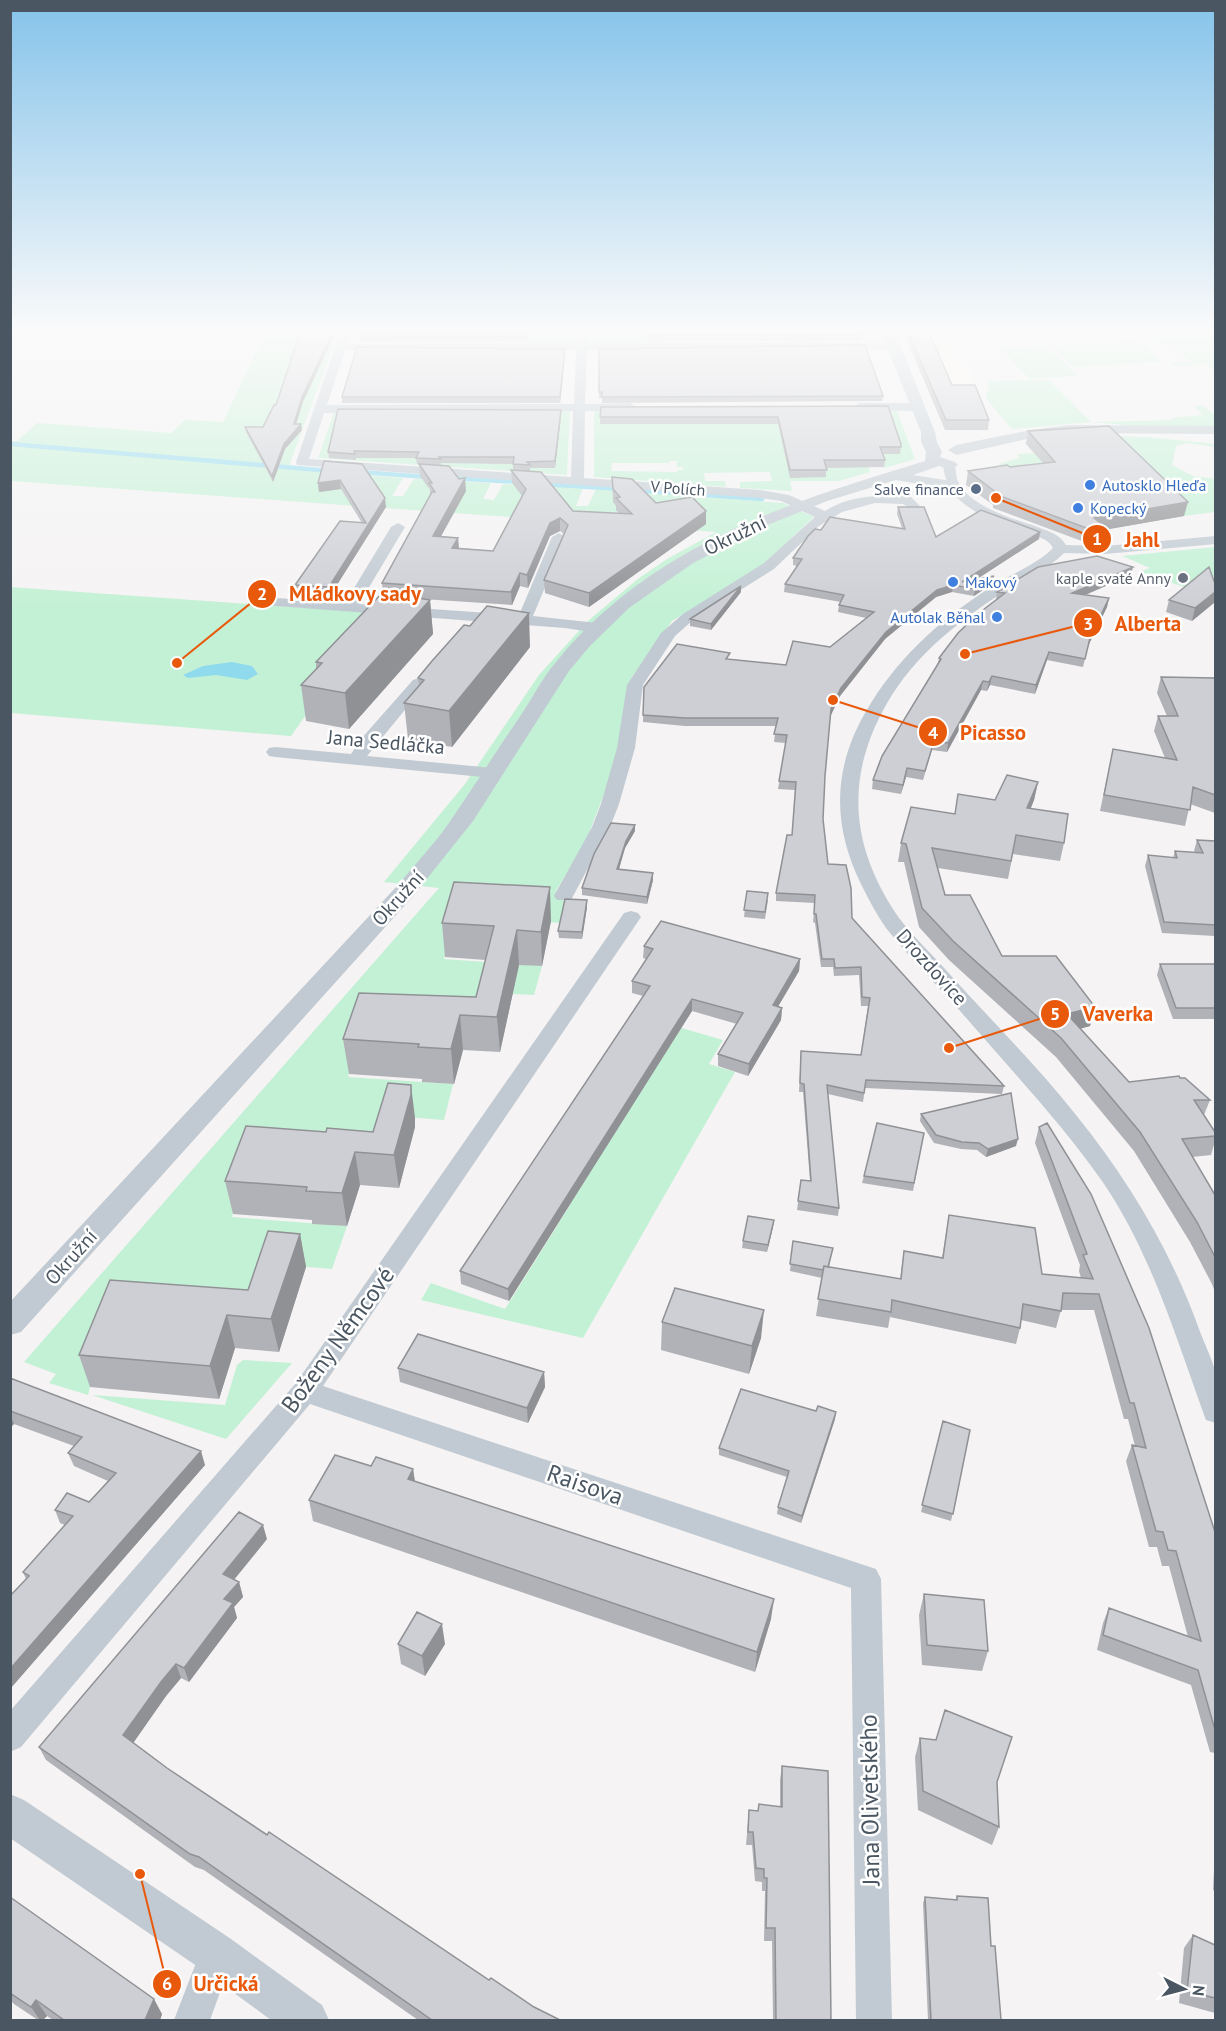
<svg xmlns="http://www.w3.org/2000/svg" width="1226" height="2031" viewBox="0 0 1226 2031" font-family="'PT Sans',sans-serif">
<rect width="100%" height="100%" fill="#f5f3f3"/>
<path fill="#fdf9ef" d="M964 334 951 354 972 372 973 394H928L906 340Z"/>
<path fill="#c3f1d5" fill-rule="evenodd" d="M268 327H340L288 469 403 478 392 496H403L414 479 491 483 483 499 494 500 503 484 583 488 576 506H588L596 489 783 503 814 517 761 567 672 621 632 677 624 711 620 753 585 843 556 891 567 901 562 923 456 916 444 959 542 966 534 995 489 993 476 1042 364 1026 348 1077 453 1084 444 1120 392 1116 375 1175 252 1155 232 1217 347 1226 332 1269 274 1264 250 1337 90 1387 88 1395 49 1383 56 1374 24 1362 439 888 384 882 465 784 539 675 588 621 639 578 667 559 716 532 11 481 10 441H17L37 423 171 433 185 420 223 422Z
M362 327H866L871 341 788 342V338L651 332H646L647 338H664V342H504L505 338 475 333H360Z
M905 327H960L953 330 931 333 955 335 1016 332V329L1022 327H1215V372L1206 364 1174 366 1169 362H1192L1168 344 1158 345 1150 338 1140 339 1127 329 1060 334 1053 330 920 337H909Z
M1139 341 1163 362 1073 367 1052 346Z
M1047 345 1078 376 1030 379 1000 348Z
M1049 380 1091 422 1173 420 1172 418 1203 415 1194 406 1203 405 1215 415V428L1145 427 1091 422 1012 429 987 400 986 392 989 390 987 381Z
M570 411 567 475 318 458 334 412Z
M594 411H616V424H671L821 411H897L915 459 885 468 882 463H867L870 472 839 481H790L792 491 740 488V482L772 481 770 472 704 473 705 481H725L726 487 594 477ZM670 461H677V467H683V470H678L677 472 611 471 612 463H669Z
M1105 436 1147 437 1215 444V447L1187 443 1176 446 1172 465 1193 476 1215 479V512L1184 516Z
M1034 453 1057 474H1012L999 464 1020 458 1017 454Z
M1215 547V597L1139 572 1150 568 1122 556Z
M10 587 378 613 291 736 11 713Z
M637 1015 723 1040 709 1064 735 1072 583 1338 421 1300 431 1283 505 1309 570 1205Z
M243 1360 292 1363 226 1439 92 1395 225 1405 237 1365Z"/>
<path fill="#90daee" d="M232 662 252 666 258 674 247 680 216 675 188 678 183 675 203 666Z"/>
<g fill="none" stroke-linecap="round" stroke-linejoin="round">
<path stroke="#90daee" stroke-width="4.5" d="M10 444 332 471
M359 472 428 477
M449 478 520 482
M541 484 622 489
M634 490 762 499"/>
<path fill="#c1cad2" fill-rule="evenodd" d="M342 327H352L347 344 576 343 577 327H587V343H894L900 346 894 349 587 350 585 404 630 403 636 407 630 411H585L584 478 760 490 789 495 825 511C850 495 877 495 906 496L911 497 920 506 913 510 903 504 875 503 842 512 819 526 774 569 693 620 675 636 643 685 635 748 619 804 610 827 571 900H557L554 896 592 827 601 804 617 748 627 685 661 633 683 614 764 563 815 517 781 501 760 498 297 465 296 462ZM345 350H576L574 404 327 405ZM573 411 571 477 309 459 324 413Z
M859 403H918L924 407 918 411 855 410 853 407Z
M949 461 955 465C956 469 956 475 957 479 965 504 1012 519 1035 526 1047 531 1059 533 1066 545L1105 546 1216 536V544L1105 554 1064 553C1050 568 1031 574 1014 585 963 618 916 652 886 705 844 779 851 849 899 918 915 939 936 958 953 978 994 1023 1038 1067 1076 1115 1128 1179 1171 1251 1199 1329 1204 1343 1213 1360 1216 1375 1218 1390 1216 1408 1216 1423L1206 1420 1203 1412C1175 1334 1150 1251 1102 1181 1060 1121 1009 1068 961 1012 936 984 909 957 886 928 877 915 869 900 862 886 830 822 833 763 871 703 903 652 944 617 994 585 1013 573 1036 565 1053 548 1048 538 1035 536 1025 532 990 520 947 507 943 465Z
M398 523 405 527 359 604 519 615 552 537 559 533 566 537 533 616 597 623 605 628 597 633 565 628 263 605 256 601 263 597 345 603 391 527Z
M419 678 427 683 367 756 493 768 499 769 502 773 499 777 493 778 275 757 269 756 266 752 269 748 275 747 351 754 361 739 413 680Z
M631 911 638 913 641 917 323 1386 876 1569 881 1579 892 2020H856L851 1588 310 1404 21 1747 10 1752V1711L296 1383 624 913Z
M216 1936 228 1942 234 1954 210 2020H174L204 1942Z"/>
<path fill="#c1cad2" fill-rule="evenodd" d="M879 327H893L935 432 937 442 942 452 940 457 955 462 958 465 950 470 939 466 913 475 958 482 960 485 958 488 952 490 896 480 827 501 765 526 693 563 629 608 590 646 569 671 473 821 414 895 21 1332 10 1335V1302L398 885C417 862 439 839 455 814 478 780 500 746 523 712 534 695 543 677 556 662 651 545 787 503 925 461L926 452 921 442V432Z
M1069 425 1216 426V434L1069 433 1031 438 956 455 948 450 956 445 1031 430Z
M10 1794 24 1800 231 1939 322 2005 329 2020H271L201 1969 10 1838Z"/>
</g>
<path fill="#b0b2b7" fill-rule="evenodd" d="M529 327 527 341 361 342 360 336Z
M646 327H859L861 335V341H647Z
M919 327H961L960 330 929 332 952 385 989 420 988 430H945L907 341 908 332H921Z
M565 349 560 403H342V397Z
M599 349 883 396 882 401 602 403V398H599Z
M303 402 296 424 302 430 285 449 273 482 246 432 245 427H263Z
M888 406 901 444 900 454H883L885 460 884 467 826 468V477L790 478 778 424H600L601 407Z
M561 416 555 468H530V472L573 511 620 514 616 510V506L613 502 612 477 656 503 706 511V524L589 607 545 593 544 580 564 534 560 531 550 536 528 588 520 586 512 605 422 599 430 600 433 634 349 729 306 721 301 685 316 669V662L383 593 382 583 430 496V490L420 476 419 464H417L416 458H356V460L329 458 328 452ZM441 463 513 464V470H511L512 483 522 496 493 551 459 548 458 538 441 536 466 491 441 465Z
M1028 431 1184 516 1108 529 1109 530 1107 544 1087 543 993 508V505L966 485 968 471 1043 463 1026 444Z
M324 461 386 507 330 596 296 594 295 585 362 523 341 489 319 492 318 483Z
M898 507 936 537 1040 532 1039 539 976 579 993 583 974 596 952 592 936 597 885 639 840 696 830 717 825 776 823 819 828 864 852 918 1004 1086 1002 1094 865 1088 863 1102 828 1094 839 1208 838 1216 797 1210 801 1180 810 1181 803 1092H799L801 1051 861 1055 868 1006H861L859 975 834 976 833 967H821L815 923 813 922 815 903 776 901V893L792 835 795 790 778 789 786 743 774 742 776 726H685L643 722 644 687 730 659 786 665 830 647 866 618 838 612 839 605 841 602 784 592 785 584 797 566 793 565V558L821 530 902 528 897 514Z
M1131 575 1085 595 1109 598 1107 607 1088 646 1083 667 1047 660 1035 694 990 685 987 691 981 690 947 752 932 750 923 780 906 777 901 794 872 789 873 780 938 663 939 658 996 600 997 592Z
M741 592 711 630 690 626V619Z
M1169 600 1215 602 1192 621 1166 612Z
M530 647 452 747 408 739 404 703 419 686 418 678Z
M1161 677 1215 678V813L1190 804 1185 826 1100 811 1113 749 1165 758 1154 731 1158 716H1167L1157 693Z
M1038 782 1034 800 1031 808 1064 843 1060 861 1013 854 1008 879 938 868 945 895 1002 956 1095 1007 1090 1026 1080 1028 1129 1082 1180 1078 1210 1100 1204 1115 1215 1132V1141L1211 1155 1192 1157 1215 1195V1292L1212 1284 1190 1242 1134 1151 1056 1057 949 960 919 927 904 862H898L901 843 955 814 995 800Z
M635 831 625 848 619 869 653 873V880L647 904 582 895V888Z
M1197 840 1215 841V936L1162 933 1145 866 1148 855 1173 858 1175 851 1195 852 1194 851Z
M747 891 768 900 765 919 744 917Z
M587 900V907L582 939 559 938 558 931Z
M551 921 542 966 519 965 500 1052 463 1050 454 1084 422 1082V1079L349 1074 343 1039 476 997 486 960 445 957 442 923Z
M644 946 800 959 799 971 778 1006 782 1008 781 1020 748 1076 718 1066V1054L737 1024 692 1011 509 1301 461 1284 460 1271 643 996 632 993V981L646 959 643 958Z
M1160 964H1215V1014L1214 1019H1173L1157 975Z
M921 1114 1016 1146 986 1157 977 1150 961 1149 934 1143 920 1121Z
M415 1118V1127L399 1188 360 1185 347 1226 312 1224V1220L233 1214 225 1181 326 1132H373Z
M1039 1127 1215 1532V1753L1210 1752 1191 1685 1097 1650 1103 1623 1109 1608 1188 1637 1169 1566H1162L1157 1547H1149L1126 1461 1132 1445 1135 1446 1128 1419H1124L1094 1310H1061L1056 1328 1021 1320 1020 1328 1016 1344 890 1317 888 1328 816 1316 822 1278 790 1271 793 1241 833 1248 829 1267 900 1279 904 1251 942 1258 949 1215 1042 1274 1081 1278 1079 1271 1080 1265 1035 1143Z
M924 1133 913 1191 862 1183 864 1176Z
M773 1227 767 1252 742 1248 743 1241Z
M300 1234 306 1267 279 1352 235 1348 219 1399 90 1387 79 1355 248 1290Z
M662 1322 761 1338 749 1374 661 1350Z
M398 1368 544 1372 545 1387 528 1423 400 1382Z
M10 1378 205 1465 10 1689V1596L26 1579 23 1572 65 1525 60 1523 55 1510 89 1502 108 1481 74 1466 68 1453 74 1446 14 1424 10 1428Z
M835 1419 801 1523 777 1514 778 1507 787 1477 719 1455V1448Z
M943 1421 970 1430 951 1521 921 1512Z
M413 1469 415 1481 771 1619 755 1672 313 1521 309 1500Z
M267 1539 234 1580 239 1582 243 1597 234 1607 237 1618 189 1682 181 1678 166 1696 133 1743 167 1768 489 1980 534 2007 560 2020H418L204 1870 195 1867 46 1760 39 1747Z
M924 1594 988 1651 982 1671 922 1665 919 1615Z
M398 1644H445L425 1676 401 1664Z
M920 1738 997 1782 999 1827 992 1845 918 1810 915 1757Z
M782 1766 831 2020H773L772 1941H764L765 1891H762V1882L755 1881 752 1845H746L749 1810 758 1811 759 1804 780 1807V1780Z
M1215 1850V1891L1213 1890Z
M957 1896 991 1946 1001 2020H928L923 1903 925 1897 956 1900Z
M1193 1935 1215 1945V2013L1179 2003 1184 1948Z
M10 1993 162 2014 160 2020H53L47 2016 43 2020H38L14 2004 10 2000Z"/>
<path fill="#909195" d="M335 327H338L303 402 294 430V424L302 397Z
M565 349V354L560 403V397Z
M561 410V416L555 468V461Z
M301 424 302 430 285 449 273 482 272 476 284 444Z
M465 478 466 491 434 549 433 536Z
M340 480 341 489 319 492 318 483Z
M385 498 386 507 330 596 329 587Z
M1188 502 1184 516 1104 530 1094 518Z
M706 511V524L589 607V593Z
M560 518V531L550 536 528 588 527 575 550 523Z
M1040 532 1039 539 965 587 962 582Z
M458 538 459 551 452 548Z
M1133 567 1131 575 1071 601 1072 593Z
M520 573V586L512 605 511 592Z
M994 576 993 583 974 596 975 589Z
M953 585 952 592 936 597 885 639 840 696 830 717 831 709 841 688 886 632 937 590Z
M741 586V592L711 630V624Z
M1215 592V602L1192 621 1195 608Z
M1109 598 1107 607 1088 646 1083 667 1090 638Z
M430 600 433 634 349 729 345 693Z
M529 613 530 647 452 747 449 711Z
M1049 652 1047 660 1035 694 1036 685Z
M992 676 990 685 987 691 989 682Z
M983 681 981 690 947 752 948 743Z
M907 768 906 777 901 794 903 785Z
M1038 782 1034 800 1023 826 1027 808Z
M635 825V831L625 848 617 876V869L626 841Z
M653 873V880L647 904V897Z
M550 887 551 921 542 966 541 932Z
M587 900V907L582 939V932Z
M517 930 519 965 500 1052 497 1017Z
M800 959 799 971 772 1017 773 1005Z
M692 999V1011L509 1301 508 1289Z
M1095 1007 1090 1026 1063 1034 1067 1014Z
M782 1008 781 1020 748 1076 749 1064Z
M460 1015 463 1050 454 1084 451 1049Z
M411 1085 415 1118V1127L399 1188 394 1155Z
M1018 1139 1016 1146 986 1157 988 1149Z
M355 1152 360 1185 347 1226 342 1193Z
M774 1220 773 1227 767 1252 768 1245Z
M300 1234 306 1267 279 1352 271 1319Z
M764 1310 761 1338 749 1374 752 1346Z
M227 1315 235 1348 219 1399 210 1366Z
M544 1372 545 1387 528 1423 527 1408Z
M836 1412 835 1419 801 1523 802 1516Z
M10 1414 14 1424 10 1428Z
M201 1451 205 1465 10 1689V1669Z
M413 1469 416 1490 408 1479Z
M263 1525 267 1539 227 1588 223 1574Z
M239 1582 243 1597 234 1607 237 1618 189 1682 184 1668 224 1599Z
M774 1599 771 1619 755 1672 757 1652Z
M442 1624 445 1644 425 1676 422 1656Z
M176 1664 181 1678 166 1696 129 1749 123 1735 161 1682Z
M154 1999 162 2014 160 2020H145Z
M36 2000 47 2016 43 2020H40L31 2007Z"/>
<path fill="#cdcfd5" stroke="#909195" stroke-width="1.5" d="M307 327H335L302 397 294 424H301L284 444 272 476 245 427H263L274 405H276L300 333H304Z
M363 327H528L527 336H360Z
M646 327H859L861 335H647Z
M908 332H929L952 385H975L989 420H946Z
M865 345 883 396 602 397V392H599V349Z
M357 347 565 349 560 397H342Z
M888 406 901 444V447H880L885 460H824L827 470H790L778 417H600L601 407Z
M338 409 561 410 555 461 527 462 530 465 513 464 514 457H439L441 459 416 458 419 452 354 451 355 454 328 452Z
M1109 426 1188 502 1094 518 1109 530 1089 529 995 494 997 493 968 471 1007 465 1010 467 1055 462 1028 431Z
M324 461 362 464 385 498 329 587 295 585 340 521 366 523 340 480 318 483Z
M419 464 449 466 459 479 465 478 433 536 458 538 452 548 493 551 526 489 511 470 541 472 573 511 632 514 616 498 620 497 613 489 612 477 632 479 656 503 692 497 706 511 589 593 544 580 568 525 560 518 550 523 527 575 520 573 511 592 382 583 432 492H435L429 483H432Z
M898 507H924L936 537 981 510 1040 532 962 582 994 576 975 589 953 585 937 590 886 632 841 688 831 709 825 776 823 819 828 864 846 865 851 888 852 918 1004 1086 866 1080 864 1093 827 1085 839 1208 798 1201 801 1180 811 1181 804 1084 800 1083 801 1051 861 1055 870 998 862 997 861 967 835 968 834 959H822L816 914H814L815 895 776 893 787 835H792L796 782 779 781 787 735 774 734 778 718H685L643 715 644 687 677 644 730 653 726 659 786 665 793 641 830 647 874 612 839 605 844 595 785 584 802 559 793 558 808 536 815 529 821 530 830 517 905 529Z
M1097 556 1133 567 1072 593 1109 598 1090 638 1085 659 1049 652 1036 685 992 676 989 682 983 681 948 743 934 741 925 771 907 768 903 785 873 780 882 756 941 659 939 658 958 633 979 613 1005 593 997 592 1038 567Z
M1209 567 1215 584V592L1195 608 1169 600Z
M741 586 711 624 690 619Z
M383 592 430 600 345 693 301 685 322 663 316 662Z
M487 606 529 613 449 711 404 703 424 680 418 678 432 661 464 625 470 626Z
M1161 677 1215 678V795L1193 787 1190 810 1104 795 1113 749 1177 760 1158 716H1178Z
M1007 775 1038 782 1027 808 1068 814 1064 843 1016 835 1011 861 932 848 945 895H970L1002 956H1056L1095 1007 1067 1014 1129 1082 1179 1076 1180 1078H1185L1210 1100H1194L1215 1132V1136L1182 1139 1215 1195V1257L1197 1222 1140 1132 1061 1038 953 941 922 908 906 844 901 843 911 807 955 814 958 794 995 800Z
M611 823 635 825 626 841 617 869 653 873 647 897 582 888 594 854Z
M1197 840 1215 841V925L1164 922 1148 855 1177 858 1175 851 1203 853Z
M454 882 550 887 541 932 517 930 497 1017 460 1015 451 1049 418 1047 419 1044 343 1039 359 993 476 997 494 926 442 923Z
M747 891 768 893 765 912 744 910Z
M565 899 587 900 582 932 558 931Z
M661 921 800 959 773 1005 782 1008 749 1064 718 1054 743 1013 692 999 508 1289 460 1271 650 986 632 981 653 949 644 946Z
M1160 964H1215V1008H1176Z
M388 1083 411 1085V1095L394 1155 355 1152 342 1193 306 1191 307 1187 225 1181 246 1126 326 1132 327 1128 373 1132Z
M1011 1093 1018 1139 988 1149 979 1143 962 1142 936 1135 921 1114Z
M877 1123 924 1133 914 1183 864 1176Z
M1047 1123 1091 1194 1149 1328 1215 1532V1730L1198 1670 1103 1635 1109 1608 1201 1641 1176 1551 1168 1550 1163 1532 1156 1531 1132 1445 1146 1448 1134 1403H1130L1099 1294 1063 1293 1061 1311 1023 1304 1020 1328 892 1300 891 1312 818 1299 824 1266 901 1279 904 1251 943 1258 949 1215 1035 1228 1042 1274 1093 1279 1083 1255 1087 1254 1039 1127Z
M748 1216 774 1220 768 1245 743 1241Z
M268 1231 300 1234 271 1319 227 1315 210 1366 79 1355 110 1280 248 1290Z
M793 1241 833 1248 828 1267 824 1266 823 1270 790 1264Z
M675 1288 764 1310 752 1346 662 1322Z
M418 1334 544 1372 527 1408 398 1368Z
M10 1378 201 1451 10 1669V1596L29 1576 23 1572 73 1516 55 1510 67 1493 89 1502 116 1473 68 1453 82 1437 10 1411Z
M741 1389 816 1411 818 1406 836 1412 802 1516 778 1507 789 1471 719 1448Z
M943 1421 970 1430 953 1514 922 1505Z
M335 1455 371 1466 376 1457 413 1469 408 1479 774 1599 757 1652 309 1500Z
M239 1512 263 1525 223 1574 239 1582 224 1599 233 1603 184 1668 176 1664 161 1682 123 1735 167 1768 267 1835 269 1832 489 1980 491 1978 534 2007 560 2020H432L199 1857 190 1854 39 1747Z
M924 1594 984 1600 988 1651 927 1645Z
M417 1612 442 1624 422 1656 398 1644Z
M945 1710 1012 1737 997 1782 999 1827 923 1791 920 1738 936 1740Z
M782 1766 828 1771 831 2020H776L775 1928H766L767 1878H764V1869L756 1868 753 1832H748L749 1810 758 1811 759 1804 782 1807Z
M957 1896 988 1898 991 1946H995L1001 2020H931L925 1897 957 1900Z
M10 1897 154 1999 145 2020H64L36 2000 31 2007 10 1993Z
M1193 1935 1215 1945V1998L1187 1991Z"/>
<linearGradient id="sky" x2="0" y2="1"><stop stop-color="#85c3ea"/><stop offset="0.54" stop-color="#fafafa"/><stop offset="1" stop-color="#fafafa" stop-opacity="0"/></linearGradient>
<rect width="1226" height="611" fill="url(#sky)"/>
<g fill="#3f7fe0" stroke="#fff" stroke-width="2">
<circle cx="1090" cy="485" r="6"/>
<circle cx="1078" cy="508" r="6"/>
<circle cx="953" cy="582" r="6"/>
<circle cx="997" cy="617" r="6"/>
</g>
<circle fill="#5c6f8a" stroke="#fff" stroke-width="2" cx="976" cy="489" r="6"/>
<circle fill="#6b7280" stroke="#fff" stroke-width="2" cx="1183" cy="578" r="6"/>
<g text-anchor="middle" stroke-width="5" stroke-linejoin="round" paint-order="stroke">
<g font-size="16" fill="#366cbe" stroke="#fff" text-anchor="start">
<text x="1102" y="491">Autosklo Hleďa</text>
<text x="1090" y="514">Kopecký</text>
<text x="965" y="588">Makový</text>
<text x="985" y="623" text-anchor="end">Autolak Běhal</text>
</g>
<g font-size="16" fill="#4a5661" stroke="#fff">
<text transform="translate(678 488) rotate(4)" y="6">V Polích</text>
</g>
<g font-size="16" fill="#4e5e75" stroke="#fff" text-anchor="end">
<text x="964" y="495">Salve finance</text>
</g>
<g font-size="16" fill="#5b616d" stroke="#fff" text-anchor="end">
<text x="1171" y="584">kaple svaté Anny</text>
</g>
<g font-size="20" fill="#4a5661" stroke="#fff">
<text transform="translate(735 535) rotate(-26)" y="7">Okružní</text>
<text transform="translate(386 742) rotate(5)" y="7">Jana Sedláčka</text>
<text transform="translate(398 898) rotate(-48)" y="7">Okružní</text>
<text transform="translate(932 967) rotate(48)" y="7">Drozdovice</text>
<text transform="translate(71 1257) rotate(-48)" y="7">Okružní</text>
</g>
<g font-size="24" fill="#4a5661" stroke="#fff">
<text transform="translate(338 1340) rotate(-54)" y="8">Boženy Němcové</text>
<text transform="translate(585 1485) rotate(19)" y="8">Raisova</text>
<text transform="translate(870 1800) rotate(-91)" y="8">Jana Olivetského</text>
</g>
</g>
<path fill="none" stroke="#e8590c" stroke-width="2" d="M996 498L1097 539M177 663L262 594M965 654L1088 623M833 700L933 732M949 1048L1055 1014M140 1874L167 1984"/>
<g fill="#e8590c" stroke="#fff" stroke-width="2">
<circle cx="996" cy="498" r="6"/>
<circle cx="177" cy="663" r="6"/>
<circle cx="965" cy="654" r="6"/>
<circle cx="833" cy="700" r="6"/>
<circle cx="949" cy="1048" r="6"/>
<circle cx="140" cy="1874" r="6"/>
<circle cx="1097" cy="539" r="15"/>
<circle cx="262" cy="594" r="15"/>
<circle cx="1088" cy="623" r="15"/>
<circle cx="933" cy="732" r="15"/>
<circle cx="1055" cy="1014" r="15"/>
<circle cx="167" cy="1984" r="15"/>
</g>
<g font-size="18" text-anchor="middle" font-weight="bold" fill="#fff">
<text x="1097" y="545">1</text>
<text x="262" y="600">2</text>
<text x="1088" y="630">3</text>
<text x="933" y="739">4</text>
<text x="1055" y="1020">5</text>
<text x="167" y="1990">6</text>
</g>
<g font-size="21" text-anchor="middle" font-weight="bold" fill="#e8590c" stroke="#fff" stroke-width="5" stroke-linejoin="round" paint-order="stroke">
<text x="1142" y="547">Jahl</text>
<text x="355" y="601">Mládkovy sady</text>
<text x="1148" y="631">Alberta</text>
<text x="993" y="740">Picasso</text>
<text x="1118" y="1021">Vaverka</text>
<text x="226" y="1991">Určická</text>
</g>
<rect width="1226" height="2031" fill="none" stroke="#4a5661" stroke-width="24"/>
<g transform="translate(1184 1989) rotate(96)" stroke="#ffffff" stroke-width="4.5" paint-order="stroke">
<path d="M0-4.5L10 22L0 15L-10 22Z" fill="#4a5661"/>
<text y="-9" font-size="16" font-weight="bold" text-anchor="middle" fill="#4a5661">N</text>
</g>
</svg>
